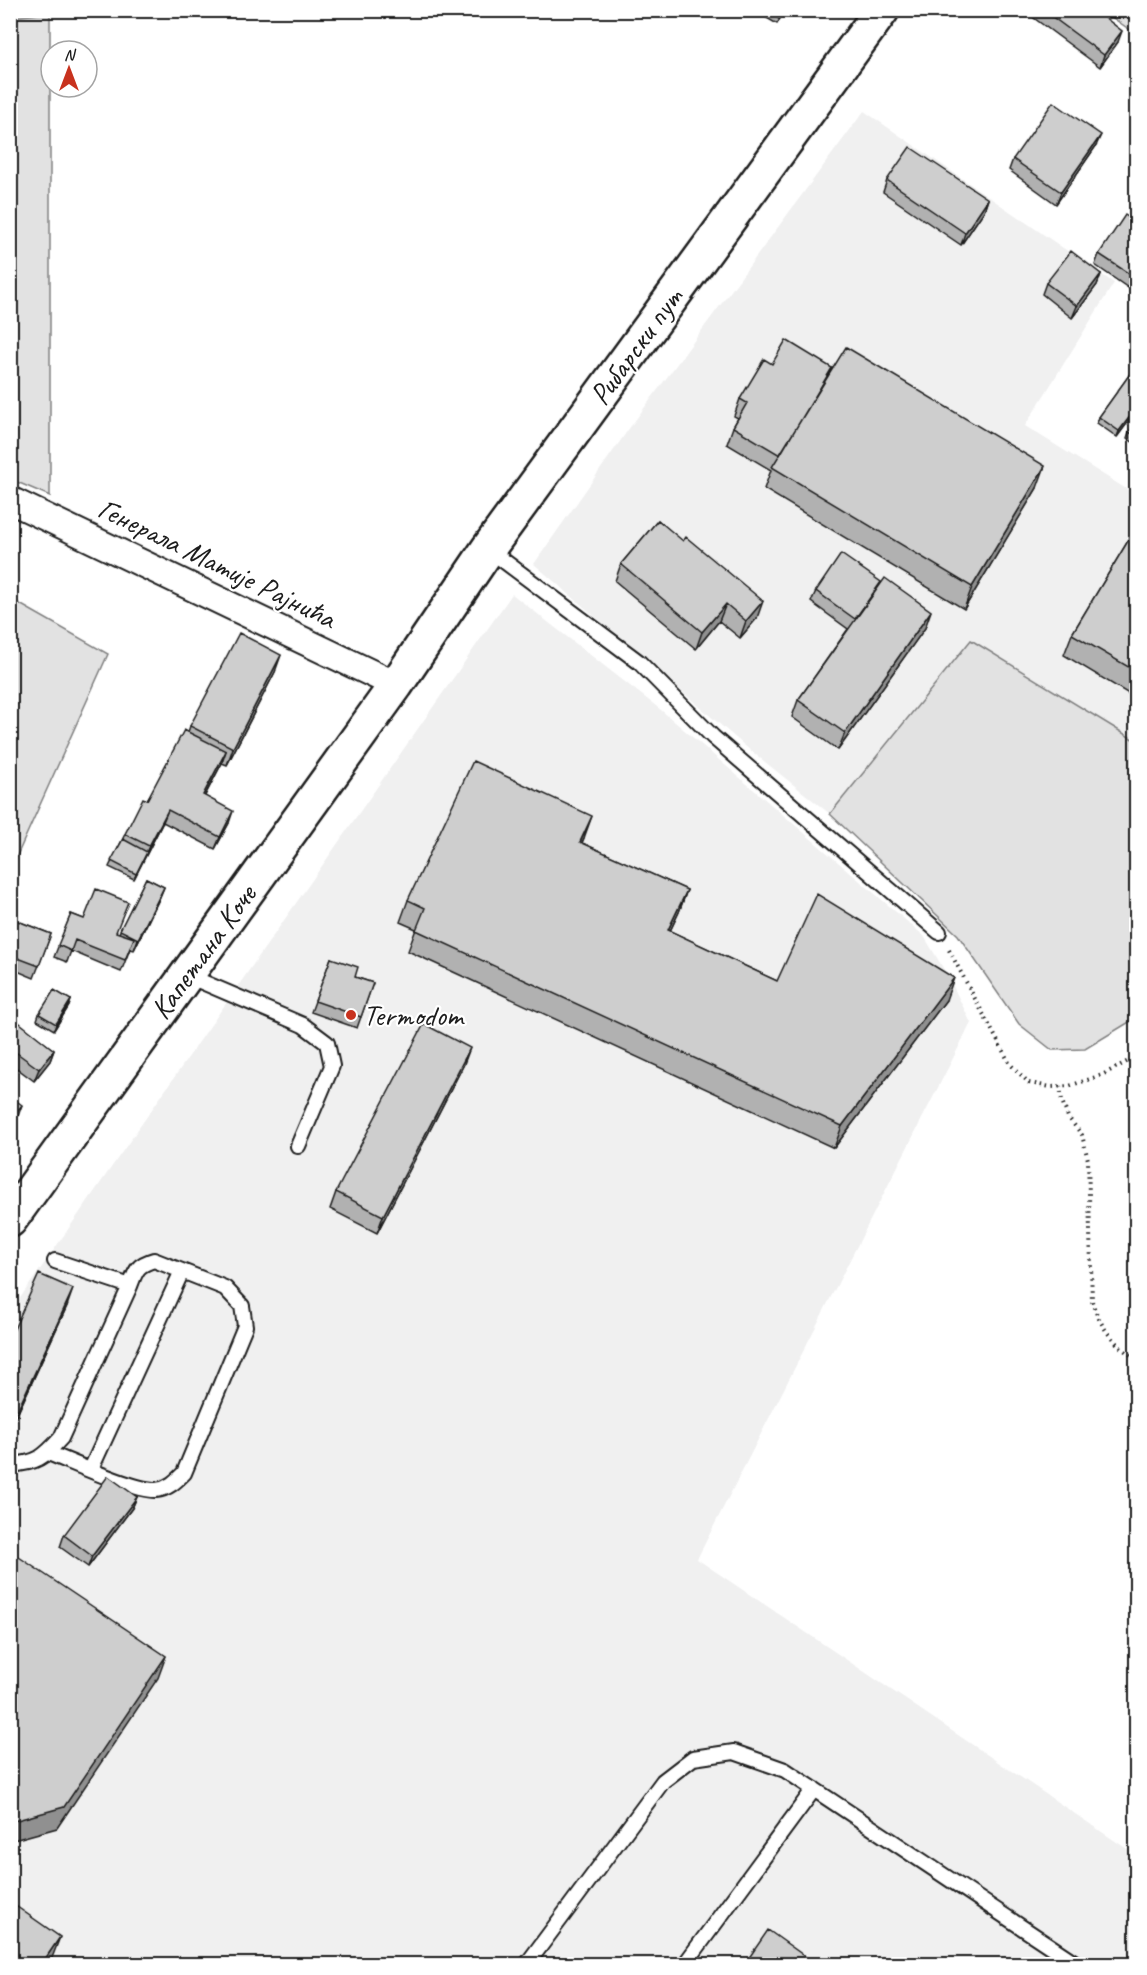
<svg xmlns="http://www.w3.org/2000/svg" width="1147" height="1975" viewBox="0 0 1147 1975" font-family="Caveat,sans-serif">
<rect width="100%" height="100%" fill="#fff"/>
<filter id="ink" filterUnits="userSpaceOnUse"><feTurbulence type="fractalNoise" baseFrequency=".0167" numOctaves="2"/><feDisplacementMap in="SourceGraphic" scale="12" xChannelSelector="R" yChannelSelector="G"/><feConvolveMatrix kernelMatrix="1 2 1 2 8 2 1 2 1" color-interpolation-filters="sRGB"/></filter>
<g filter="url(#ink)">
<path fill="#f0f0f0" d="M11 11H50V13L11 17Z
M864 111 1114 283 1025 426 1136 495V741L971 640 830 814 745 746 534 564 628 430Z
M512 594 661 710 924 936 949 978 971 1023 697 1559 1136 1855V1964H11V1311Z"/>
<path fill="#e2e2e2" stroke="#7f7f7f" stroke-width="1.5" d="M1103 11H1136V34Z
M50 13V496L10 479 11 17Z
M11 599 108 654 11 869Z
M971 640 1136 741V1018L1085 1049 1052 1050 1019 1024 958 935 830 814Z"/>
<g fill="none" stroke-linecap="round" stroke-linejoin="round">
<g stroke="#1c1c1c" stroke-width="18">
<path id="service" d="M488 549 639 662 713 737 939 932
M186 975 303 1025 327 1043 332 1066 298 1146
M48 1453C72 1462 134 1491 156 1490 168 1489 176 1481 184 1473L245 1326 242 1306 225 1288 154 1260C137 1265 136 1270 130 1286
M10 1465C37 1463 43 1458 61 1438L130 1286 55 1261
M91 1469 182 1271
M527 1964 663 1781 693 1758 734 1752 785 1770 1077 1964
M685 1964 814 1789"/>
</g>
<g stroke="#1c1c1c" stroke-width="30">
<path id="minor" d="M10 500 396 685"/>
</g>
<g stroke="#1c1c1c" stroke-width="38">
<path id="secondary" d="M10 1220 396 685 488 549 882 10"/>
</g>
<path stroke="#1c1c1c" stroke-width="4" stroke-dasharray="1.5 4.5" stroke-linecap="butt" d="M949 950 1010 1064 1029 1083 1051 1087 1069 1086 1102 1075 1136 1057
M1060 1086 1062 1101 1068 1117 1082 1135 1088 1160 1092 1301C1098 1323 1115 1347 1136 1358"/>
<use href="#service" stroke="#fff" stroke-width="14"/>
<use href="#minor" stroke="#fff" stroke-width="26"/>
<use href="#secondary" stroke="#fff" stroke-width="33"/>
</g>
<path fill="#b1b1b1" stroke="#1c1c1c" stroke-width="1.5" d="M753 10H785L777 24Z
M1023 10H1095L1118 42 1100 67Z
M1096 146 1056 204 1009 170 1013 159Z
M887 180 988 199 984 211 961 245 883 192Z
M1137 205V294L1095 265 1099 254 1129 218Z
M1101 274 1097 285 1072 318 1042 294 1046 283Z
M772 364 832 368 1037 488 964 609 764 489 771 470 727 444 733 427 738 418 734 416 740 399Z
M1137 364V410L1117 437 1097 423 1099 417Z
M1137 422V445L1127 438 1129 432Z
M658 520 757 618 740 638 719 621 696 649 615 581 621 564Z
M1137 526V699L1064 655 1072 634Z
M816 591 925 628 838 750 792 717 798 700 848 629 811 602Z
M275 672 227 765 222 763 205 796 229 823 215 849 163 822 134 879 109 867 125 834 147 800 188 732 190 726Z
M584 838 582 843 687 890 679 912 670 931 777 981 946 1000 834 1148 408 951 416 929 400 922 408 900Z
M146 878 164 887 159 899 134 950 130 949 121 972 71 951 67 962 54 957 71 914 119 933Z
M10 918 51 934 34 978 10 968Z
M331 958 355 977 373 983 357 1028 311 1012Z
M71 1000 69 1006 54 1030 37 1020 39 1014Z
M10 1017 54 1050 50 1061 34 1081 10 1063Z
M464 1064 377 1233 330 1209 336 1192Z
M67 1306 10 1430V1338Z
M137 1497 132 1508 88 1567 60 1547 64 1535Z"/>
<path fill="#909090" stroke="#1c1c1c" stroke-width="1.5" d="M1122 31 1118 42 1100 67 1104 55Z
M1101 135 1096 146 1056 204 1061 192Z
M988 199 984 211 961 245 965 233Z
M1101 274 1097 285 1072 318 1077 306Z
M1137 407V410L1117 437 1119 431Z
M1045 466 1037 488 964 609 972 587Z
M763 601 757 618 740 638 746 621Z
M726 604 719 621 696 649 702 632Z
M931 611 925 628 838 750 845 733Z
M281 655 275 672 227 765 233 748Z
M226 751 222 763 199 806 203 795Z
M168 810 163 822 134 879 149 846Z
M233 811 229 823 215 849 220 837Z
M592 816 584 838 572 863 580 842Z
M164 887 159 899 134 950 138 939Z
M687 890 679 912 660 952 668 930Z
M954 978 946 1000 834 1148 842 1126Z
M71 1000 69 1006 54 1030 56 1024Z
M470 1048 464 1064 377 1233 383 1216Z
M54 1050 50 1061 34 1081 39 1069Z
M22 1105 18 1116 10 1125V1119Z
M73 1289 67 1306 10 1430 14 1418Z
M137 1497 132 1508 88 1567 92 1556Z
M166 1656 158 1678 57 1828 10 1841V1822Z
M60 1937 52 1958 48 1965H41Z"/>
<path fill="#cecece" stroke="#1c1c1c" stroke-width="1.5" d="M765 10H784L779 19Z
M1043 10H1095L1122 31 1104 55Z
M1053 102 1101 135 1061 192 1013 159Z
M910 147 988 199 965 233 887 180Z
M1137 205V219L1130 215Z
M1125 215 1137 223V279L1099 254Z
M1071 251 1101 274 1077 306 1046 283Z
M786 340 832 368 780 455 733 427 747 403 740 399 764 359 772 364Z
M846 347 1045 466 972 587 772 467Z
M1137 364V407L1119 431 1099 417Z
M1137 422V437L1129 432Z
M658 520 683 541 686 537 763 601 746 621 726 604 702 632 621 564Z
M1137 526V672L1072 634Z
M841 554 881 582 855 619 816 591Z
M885 578 931 611 845 733 798 700Z
M239 633 281 655 233 748 190 726Z
M184 730 226 751 203 795 233 811 220 837 168 810 149 846 125 834 143 798 147 800Z
M473 761 592 816 580 842 687 890 668 930 777 981 817 894 954 978 842 1126 416 930 425 908 408 900Z
M123 839 147 852 136 874 111 861Z
M146 878 164 887 138 939 120 930Z
M96 889 128 902 116 932 134 938 125 960 75 940 71 951 58 945 71 914 84 919Z
M10 918 51 934 39 966 10 955Z
M331 958 358 967 355 977 373 983 361 1017 315 1001Z
M54 990 71 1000 56 1024 39 1014Z
M11 1016 54 1050 39 1069 10 1048Z
M424 1024 470 1048 383 1216 336 1192Z
M10 1096 22 1105 10 1119Z
M39 1274 73 1289 14 1418 10 1416V1338Z
M108 1476 137 1497 92 1556 64 1535Z
M10 1551 166 1656 64 1807 10 1822Z
M10 1902 60 1937 41 1965H10Z
M768 1930 817 1965H744Z"/>
</g>
<circle fill="#c8321e" stroke="#fff" stroke-width="2" cx="351" cy="1015" r="6"/>
<g text-anchor="middle" stroke-width="4.5" stroke-linejoin="round" paint-order="stroke">
<g font-size="30" fill="#1c1c1c" stroke="#fff">
<text transform="translate(636 346) rotate(-54)" y="10">Рибарски пут</text>
<text transform="translate(217 563) rotate(26)" y="10">Генерала Матије Рајнића</text>
<text transform="translate(203 952) rotate(-54)" y="10">Капетана Коче</text>
</g>
<g font-size="30" fill="#1c1c1c" stroke="#fff" text-anchor="start">
<text x="363" y="1025">Termodom</text>
</g>
</g>
<rect width="1147" height="1975" fill="none" stroke="#fff" stroke-width="36"/>
<rect x="18" y="18" width="1111" height="1939" fill="none" stroke="#1c1c1c" stroke-width="2" filter="url(#ink)"/>
<g transform="translate(69 69)"><circle r="28" fill="#ffffff" stroke="#a4a4a4" stroke-width="1.5"/>
<path d="M0-4.5L10 22L0 15L-10 22Z" fill="#c8321e"/>
<text y="-9" font-size="16" font-weight="bold" text-anchor="middle" fill="#1c1c1c">N</text>
</g>
</svg>
